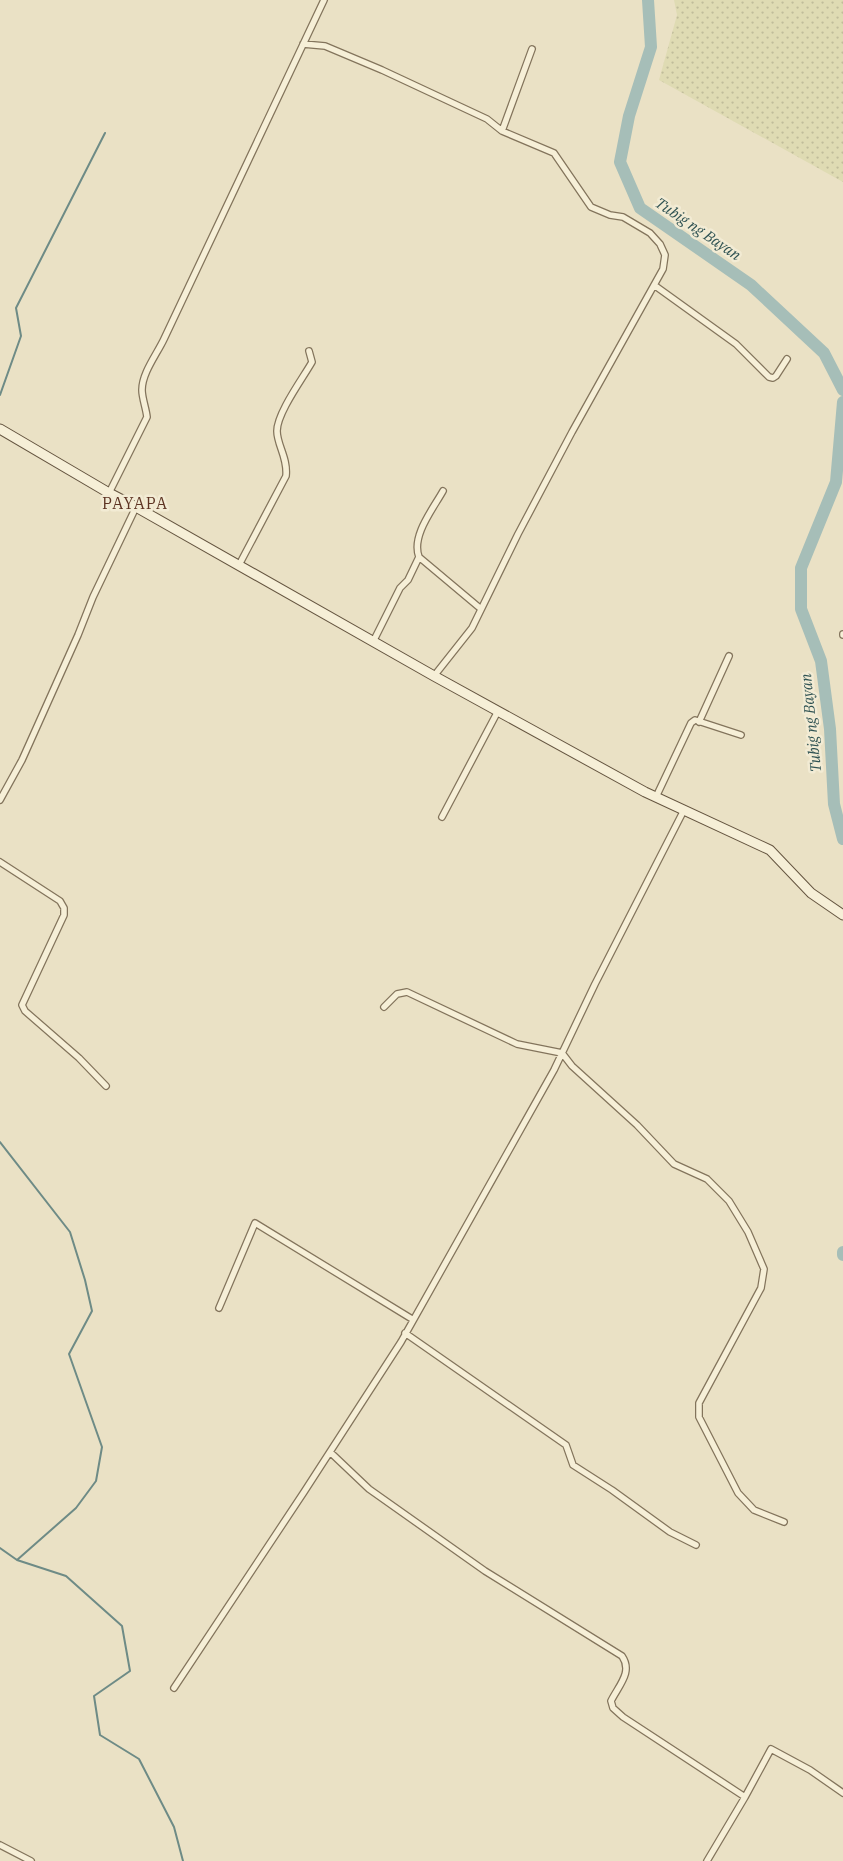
<svg xmlns="http://www.w3.org/2000/svg" width="843" height="1861" viewBox="0 0 843 1861" font-family="'IBM Plex Serif',serif">
<defs>
<pattern id="farmland-dots" width="8" height="8" patternUnits="userSpaceOnUse" patternTransform="scale(1.25)"><rect width="8" height="8" fill="#dfdbb3"/><path d="M2 2h.1M6 6h.1" fill="none" stroke="#c0bc9a" stroke-width="1.8" stroke-linecap="round"/></pattern>
</defs>
<rect width="100%" height="100%" fill="#eae1c5"/>
<path fill="url(#farmland-dots)" d="M674 0H843V182L659 80 677 15Z"/>
<g fill="none" stroke-linecap="round" stroke-linejoin="round">
<path stroke="#6e8b86" stroke-width="2" d="M0 395 21 336 16 308 105 133
M0 1142 70 1232 85 1280 92 1311 69 1354 102 1447 96 1481 76 1508 17 1560
M0 1548 17 1560 66 1576 122 1626 130 1671 94 1696 100 1735 139 1759 174 1827 183 1861"/>
<path stroke="#a6beb8" stroke-width="12" d="M648 0 651 47 629 116 620 162 640 208 751 285 824 353 843 390
M843 402 836 482 801 568V609L821 661 830 729 834 804 843 839
M843 1252V1255"/>
<g stroke="#83745c" stroke-width="8">
<path id="minor" d="M303 44 325 46 382 70 487 119 502 131 554 153 591 207 610 215 623 217 650 233 660 244 665 255 663 269 572 432 518 534 472 628 434 676
M502 131 532 49
M654 285 736 344 769 377 773 378 776 376 787 359
M443 491C433 509 411 536 419 557L481 609
M109 493 147 417C146 408 142 398 142 390 142 373 157 354 164 339L324 0
M239 565 286 476C288 458 277 445 277 431 277 413 303 378 312 362L309 351
M843 635V634
M374 640 400 588 408 580 419 557
M699 722 729 656
M656 797 691 723 695 720 741 735
M0 800 22 760 78 635 93 597 136 507
M442 817 498 711
M0 862 60 901 64 908V915L22 1005 25 1011 79 1058 106 1086
M384 1007 397 994 407 992 517 1044 562 1053 572 1066 637 1125 674 1164 707 1179 729 1201 748 1232 764 1269 761 1288 699 1403V1417L738 1493 754 1510 784 1522
M219 1308 255 1223 412 1319
M405 1333 566 1445 573 1465 612 1490 670 1532 696 1545
M330 1452 369 1489 485 1571 622 1656C633 1672 619 1685 611 1701L613 1708 623 1717 745 1797 707 1861
M174 1688 304 1492 401 1342 554 1070 595 984 684 810
M745 1797 771 1749 810 1770 843 1793
M0 1845 31 1861"/>
</g>
<g stroke="#655540" stroke-width="11">
<path id="secondary" d="M0 429 109 493 136 507 434 676 645 792 770 850 811 893 843 915"/>
</g>
<use href="#minor" stroke="#f6efd7" stroke-width="5.5"/>
<use href="#secondary" stroke="#f6efd7" stroke-width="9"/>
</g>
<g text-anchor="middle" stroke-width="5" stroke-linejoin="round" paint-order="stroke">
<g font-size="15" font-style="italic" fill="#305353" stroke="#f2ebd4">
<text transform="translate(698 229) rotate(34)" y="5">Tubig ng Bayan</text>
<text transform="translate(811 723) rotate(-96)" y="5">Tubig ng Bayan</text>
</g>
<g font-size="16" letter-spacing="1" fill="#5d3322" stroke="#f2ebd4">
<text x="135" y="509">PAYAPA</text>
</g>
</g>
</svg>
